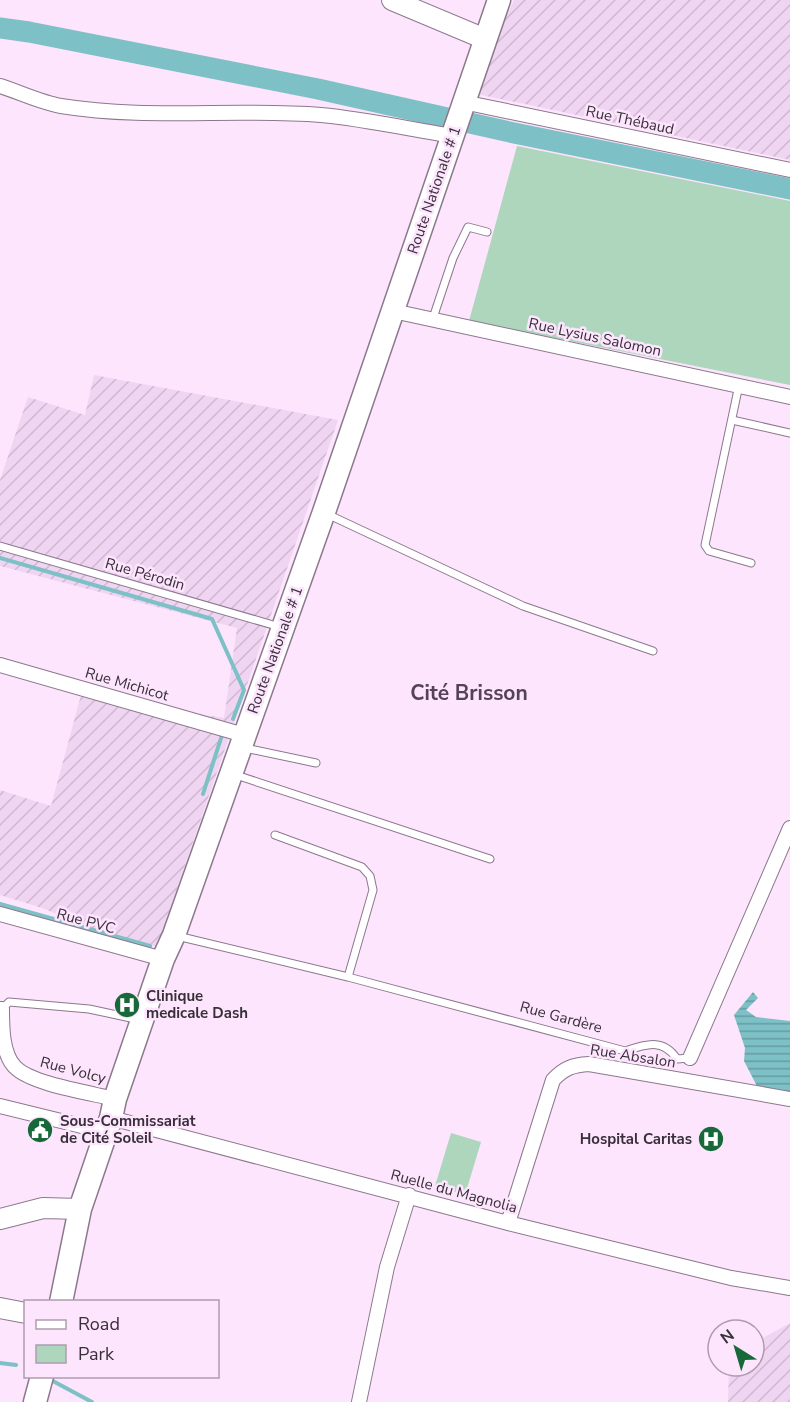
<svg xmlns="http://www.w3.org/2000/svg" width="790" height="1402" viewBox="0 0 790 1402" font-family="'Nunito Sans',sans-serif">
<defs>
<pattern id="industrial-furrows" width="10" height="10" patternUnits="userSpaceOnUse" patternTransform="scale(1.5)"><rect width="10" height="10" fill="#f0d5f2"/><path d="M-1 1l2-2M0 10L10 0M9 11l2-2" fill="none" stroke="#cfb7d0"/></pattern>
<pattern id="water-rules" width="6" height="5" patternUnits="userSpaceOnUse" patternTransform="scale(1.5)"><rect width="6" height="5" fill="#7dc0c5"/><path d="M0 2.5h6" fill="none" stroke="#679ca1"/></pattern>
</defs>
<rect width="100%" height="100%" fill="#fce5fd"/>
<path fill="url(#industrial-furrows)" d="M514 0H790V160L472 93Z
M94 375 338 420 157 947 99 931 42 908 0 895V790L51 806 81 695 224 718 237 628 0 566V480L28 397 85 415Z
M790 1323V1402H728L729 1366H754V1343Z"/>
<path fill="#add6bd" d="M517 146 790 201V385L469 321Z
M451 1133 481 1142 465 1195 435 1186Z"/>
<path fill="url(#water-rules)" d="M753 992 758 998 746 1010 756 1017 790 1021V1093L760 1092 744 1061 745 1048 734 1015Z"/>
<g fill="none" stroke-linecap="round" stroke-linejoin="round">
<path stroke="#7dc0c5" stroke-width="4" d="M0 558 212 619 244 690 233 719
M203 794 223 732
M0 904 150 946
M0 1363 16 1365
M51 1380 92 1402"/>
<path stroke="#7dc0c5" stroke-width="21" d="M0 28 29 32 318 89 514 133 790 189"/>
<g stroke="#8c788d" stroke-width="9">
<path id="lane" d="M433 318 453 258 468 227 487 232
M739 385 705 545 709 551 751 563
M732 420 790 433
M327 514 523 606 653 651
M0 546 280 627
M245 748 316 763
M236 775 490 859
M275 835 362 867 370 876 373 890 348 977
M177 936 348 977 625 1051C646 1044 663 1038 677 1059L690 1058
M2 1009 9 1002 89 1009 140 1020"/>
</g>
<g stroke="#8c788d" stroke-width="16">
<path id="street" d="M0 86C19 92 42 103 61 106 147 120 235 108 321 115 365 119 409 129 453 136
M463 102 790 170
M393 311 790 397
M0 665 244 735
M0 914 163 959
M0 1009H2C2 1026 2 1054 15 1067 31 1084 91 1093 115 1099
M690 1058 790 828
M0 1106 106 1132
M111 1118 508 1223 731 1278 790 1288
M508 1223 553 1080C564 1068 573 1065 589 1064L790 1099
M359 1402 387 1267 409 1195"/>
</g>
<g stroke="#8c788d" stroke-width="22">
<path id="secondary" d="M392 0 485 39
M0 1219 43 1208 80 1209
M0 1308 26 1313"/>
</g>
<g stroke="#8c788d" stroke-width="25">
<path id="primary" d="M61 1302 80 1209 111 1118 115 1099 163 959 174 935 324 512 499 0
M35 1402 42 1376"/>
</g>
<use href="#lane" stroke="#fff" stroke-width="7"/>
<use href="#street" stroke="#fff" stroke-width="14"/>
<use href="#secondary" stroke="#fff" stroke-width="20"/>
<use href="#primary" stroke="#fff" stroke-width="22"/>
</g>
<defs>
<g id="hospital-disc" transform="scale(1.35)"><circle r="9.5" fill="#17693a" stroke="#fce5fd"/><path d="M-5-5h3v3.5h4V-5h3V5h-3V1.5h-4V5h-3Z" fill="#fff"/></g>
<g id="civic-disc" transform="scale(1.35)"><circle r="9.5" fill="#17693a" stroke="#fce5fd"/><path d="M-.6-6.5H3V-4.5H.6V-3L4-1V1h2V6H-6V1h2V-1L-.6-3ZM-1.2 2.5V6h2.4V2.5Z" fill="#fff"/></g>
</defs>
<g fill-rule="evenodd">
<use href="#hospital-disc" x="127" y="1005"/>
<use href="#civic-disc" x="40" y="1130"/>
<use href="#hospital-disc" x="711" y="1139"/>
</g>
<g text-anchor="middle" stroke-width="5" stroke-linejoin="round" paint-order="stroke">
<g font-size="15" fill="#382f38" stroke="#fce5fd">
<text transform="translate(630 120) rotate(12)" y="5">Rue Thébaud</text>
<text transform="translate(434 190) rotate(-71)" y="5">Route Nationale # 1</text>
<text transform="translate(595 337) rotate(12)" y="5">Rue Lysius Salomon</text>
<text transform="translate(145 574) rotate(16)" y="5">Rue Pérodin</text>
<text transform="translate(275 650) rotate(-70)" y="5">Route Nationale # 1</text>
<text transform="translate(127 684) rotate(16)" y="5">Rue Michicot</text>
<text transform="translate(86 921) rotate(15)" y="5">Rue PVC</text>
<text transform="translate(561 1017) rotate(15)" y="5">Rue Gardère</text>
<text transform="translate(633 1056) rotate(9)" y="5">Rue Absalon</text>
<text transform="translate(73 1070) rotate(15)" y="5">Rue Volcy</text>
<text transform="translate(454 1191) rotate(15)" y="5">Ruelle du Magnolia</text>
</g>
<g font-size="15" font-weight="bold" fill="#382f38" stroke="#fce5fd" text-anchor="start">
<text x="146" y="1001">Clinique<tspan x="146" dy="17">medicale Dash</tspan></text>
<text x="60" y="1126">Sous-Commissariat<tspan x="60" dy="17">de Cité Soleil</tspan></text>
<text x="692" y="1144" text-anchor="end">Hospital Caritas</text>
</g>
<g font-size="21" font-weight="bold" fill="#544255" stroke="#fce5fd">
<text x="469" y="700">Cité Brisson</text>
</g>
</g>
<rect x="24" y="1300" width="195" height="78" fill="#fce5fd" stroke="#ae9cae" stroke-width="1.5"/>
<rect x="36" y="1320" width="30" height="9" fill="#ffffff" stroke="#ae9cae" stroke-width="1.5"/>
<text x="78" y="1330" font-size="18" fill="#382f38">Road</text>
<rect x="36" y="1345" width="30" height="18" fill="#add6bd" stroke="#ae9cae" stroke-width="1.5"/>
<text x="78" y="1360" font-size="18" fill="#382f38">Park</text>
<g transform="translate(736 1348) rotate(323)"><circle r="28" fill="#fce5fd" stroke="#ae9cae" stroke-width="1.5"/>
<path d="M0-4.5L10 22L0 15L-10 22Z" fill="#17693a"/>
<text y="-9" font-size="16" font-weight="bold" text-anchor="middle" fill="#382f38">N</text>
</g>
</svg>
